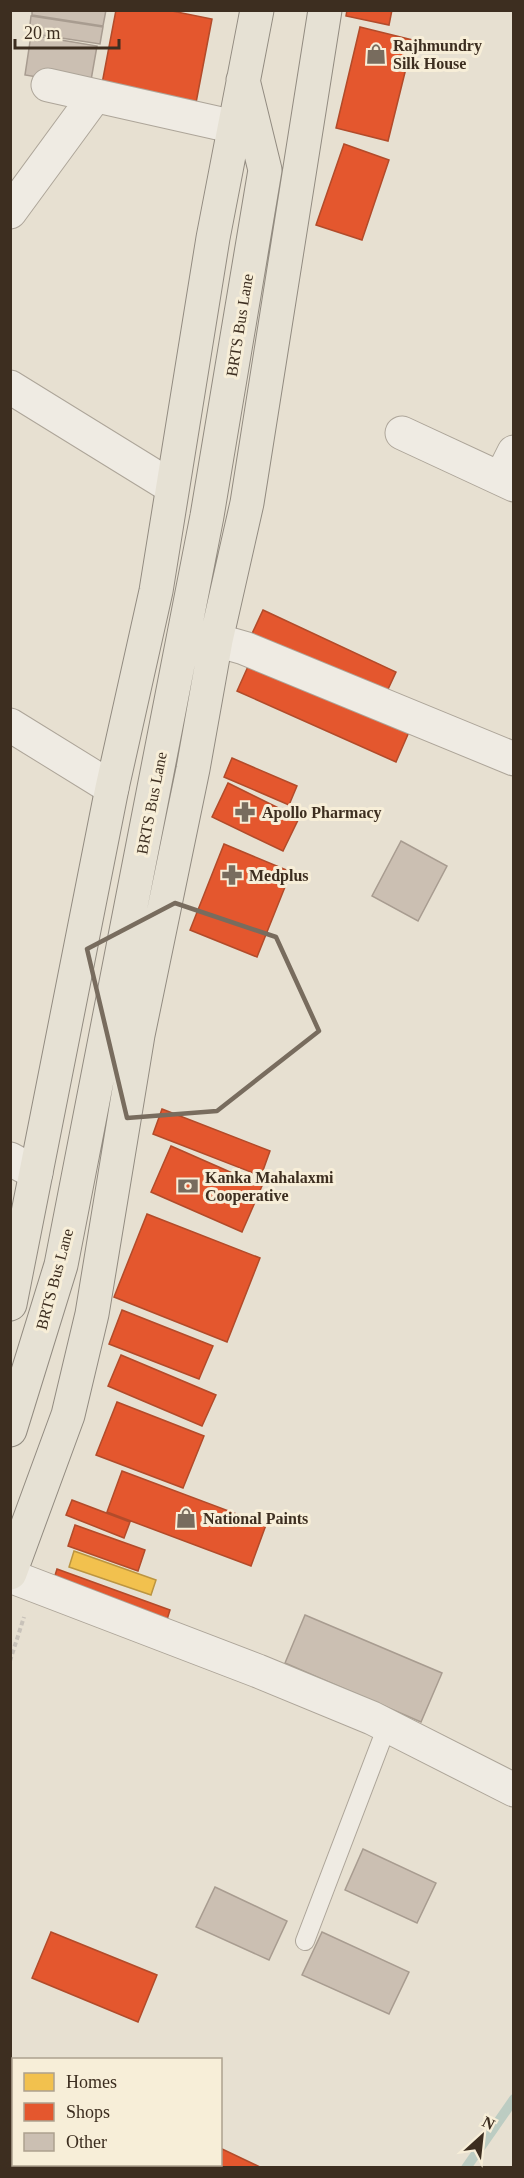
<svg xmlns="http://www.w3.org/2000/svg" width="524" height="2178" viewBox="0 0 524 2178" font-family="'Times New Roman',serif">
<rect width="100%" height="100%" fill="#e7e0d1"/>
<path fill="#f2c14e" stroke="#bc9540" stroke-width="1.5" d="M74 1551 156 1580 151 1595 69 1567Z"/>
<path fill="#e4572e" stroke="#b24b2a" stroke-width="1.5" d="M116 10H167L212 19 195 108 101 89Z
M347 10H392L389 25 346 16Z
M360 27 413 40 388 141 336 128Z
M344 144 389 160 362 240 316 225Z
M263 610 396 672 383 700 250 638Z
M250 662 409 732 396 762 237 691Z
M232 758 297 786 289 805 224 777Z
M228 783 299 818 283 851 212 817Z
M224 844 291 872 257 957 190 930Z
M162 1109 270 1151 261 1176 153 1134Z
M171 1146 262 1186 242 1232 151 1192Z
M147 1214 260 1258 227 1342 114 1297Z
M122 1310 213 1346 199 1379 109 1344Z
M121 1355 216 1395 202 1426 108 1386Z
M117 1402 204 1436 183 1488 96 1455Z
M122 1471 266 1525 251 1566 107 1512Z
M72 1500 130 1522 124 1538 66 1515Z
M75 1525 145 1550 138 1571 68 1546Z
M57 1569 170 1610 165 1626 52 1585Z
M51 1932 157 1975 138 2022 32 1978Z
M14 2122V2164H220V2148L262 2168H10V2129Z"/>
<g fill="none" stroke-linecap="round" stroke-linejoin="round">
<path stroke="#bcccc2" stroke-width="10" d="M466 2168 514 2099"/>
</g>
<path fill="#cbbfb2" stroke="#a89c90" stroke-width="1.5" d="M32 10H106L103 26 32 15Z
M31 16 103 27 100 44 29 33Z
M31 35 97 46 90 86 25 75Z
M401 841 447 866 418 921 372 896Z
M305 1615 442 1673 421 1722 285 1663Z
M363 1849 436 1883 417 1923 345 1890Z
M215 1887 287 1921 269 1960 196 1927Z
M322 1932 409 1972 389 2014 302 1975Z"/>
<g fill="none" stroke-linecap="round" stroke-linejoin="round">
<g stroke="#ada599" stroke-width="20">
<path id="lane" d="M305 1941 387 1726"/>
</g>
<g stroke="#ada599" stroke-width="35">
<path id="street" d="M48 85 235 127
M10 212 95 96
M10 387 172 487
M402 433 514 485
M501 478 514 452
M216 640 244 648 514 759
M10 725 112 788
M10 1159 36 1173
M10 1576 258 1671 372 1718 514 1790"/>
</g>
<g stroke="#928b80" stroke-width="35">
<path id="primary" d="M10 1304 112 788 156 591 213 238 257 10
M10 1430 61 1265 207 516 265 170 243 80
M10 1573 68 1415 92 1314 138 1035 193 769 216 640 247 503 325 10"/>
</g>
<path stroke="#c8c2b9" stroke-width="4" stroke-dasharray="4.5 3" stroke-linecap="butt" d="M10 1661 24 1617"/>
<use href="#lane" stroke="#efebe3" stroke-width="18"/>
<use href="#street" stroke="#efebe3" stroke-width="33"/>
<use href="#primary" stroke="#e6e1d4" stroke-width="33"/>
</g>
<path fill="none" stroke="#786c5e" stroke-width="4.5" stroke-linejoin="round" d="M175 903 276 937 319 1031 217 1111 127 1118 87 949Z"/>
<defs>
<g id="shop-bare" transform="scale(1.62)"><path d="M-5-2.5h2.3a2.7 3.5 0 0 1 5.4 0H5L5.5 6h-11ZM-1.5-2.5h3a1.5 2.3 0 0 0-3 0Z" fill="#786c5e" stroke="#f7eed8" stroke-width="2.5" paint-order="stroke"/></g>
<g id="pharmacy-bare" transform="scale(1.62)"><path d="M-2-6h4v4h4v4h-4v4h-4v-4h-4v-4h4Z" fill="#786c5e" stroke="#f7eed8" stroke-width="2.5" paint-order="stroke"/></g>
<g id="bank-bare" transform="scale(1.62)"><path d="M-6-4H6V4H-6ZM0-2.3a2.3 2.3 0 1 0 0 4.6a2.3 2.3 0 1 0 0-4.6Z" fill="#786c5e" stroke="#f7eed8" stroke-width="2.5" paint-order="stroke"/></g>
</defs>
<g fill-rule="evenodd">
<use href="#shop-bare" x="376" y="54"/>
<use href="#pharmacy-bare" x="245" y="812"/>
<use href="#pharmacy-bare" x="232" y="875"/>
<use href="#bank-bare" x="188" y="1186"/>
<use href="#shop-bare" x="186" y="1518"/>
</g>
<g text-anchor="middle" stroke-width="6" stroke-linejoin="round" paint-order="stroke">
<g font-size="16" font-weight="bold" fill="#3d2e20" stroke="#f7eed8" text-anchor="start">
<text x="393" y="51">Rajhmundry<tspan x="393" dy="18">Silk House</tspan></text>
<text x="262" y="818">Apollo Pharmacy</text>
<text x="249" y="881">Medplus</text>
<text x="205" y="1183">Kanka Mahalaxmi<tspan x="205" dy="18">Cooperative</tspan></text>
<text x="203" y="1524">National Paints</text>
</g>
<g font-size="16" fill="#3d2e20" stroke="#f7eed8">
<text transform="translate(239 325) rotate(-81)" y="6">BRTS Bus Lane</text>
<text transform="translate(151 803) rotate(-79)" y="6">BRTS Bus Lane</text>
<text transform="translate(54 1279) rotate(-75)" y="6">BRTS Bus Lane</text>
</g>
</g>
<rect width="524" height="2178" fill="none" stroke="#3d2e20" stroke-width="24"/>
<rect x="12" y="2058" width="210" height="108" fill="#f7eed8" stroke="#ada18e" stroke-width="1.5"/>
<rect x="24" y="2073" width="30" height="18" fill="#f2c14e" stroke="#ada18e" stroke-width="1.5"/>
<text x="66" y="2088" font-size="18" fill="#3d2e20">Homes</text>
<rect x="24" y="2103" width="30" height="18" fill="#e4572e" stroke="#ada18e" stroke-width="1.5"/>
<text x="66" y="2118" font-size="18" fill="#3d2e20">Shops</text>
<rect x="24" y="2133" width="30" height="18" fill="#cbbfb2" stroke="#ada18e" stroke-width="1.5"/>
<text x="66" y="2148" font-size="18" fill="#3d2e20">Other</text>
<g transform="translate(482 2136) rotate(27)" stroke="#f7eed8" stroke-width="4.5" paint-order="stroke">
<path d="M0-4.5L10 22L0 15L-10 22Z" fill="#3d2e20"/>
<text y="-9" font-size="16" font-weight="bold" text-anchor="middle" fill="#3d2e20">N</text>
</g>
<path d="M15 39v9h104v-9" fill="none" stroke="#3d2e20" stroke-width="3"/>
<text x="24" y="39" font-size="18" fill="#3d2e20" stroke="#f7eed8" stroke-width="4.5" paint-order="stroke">20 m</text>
</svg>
